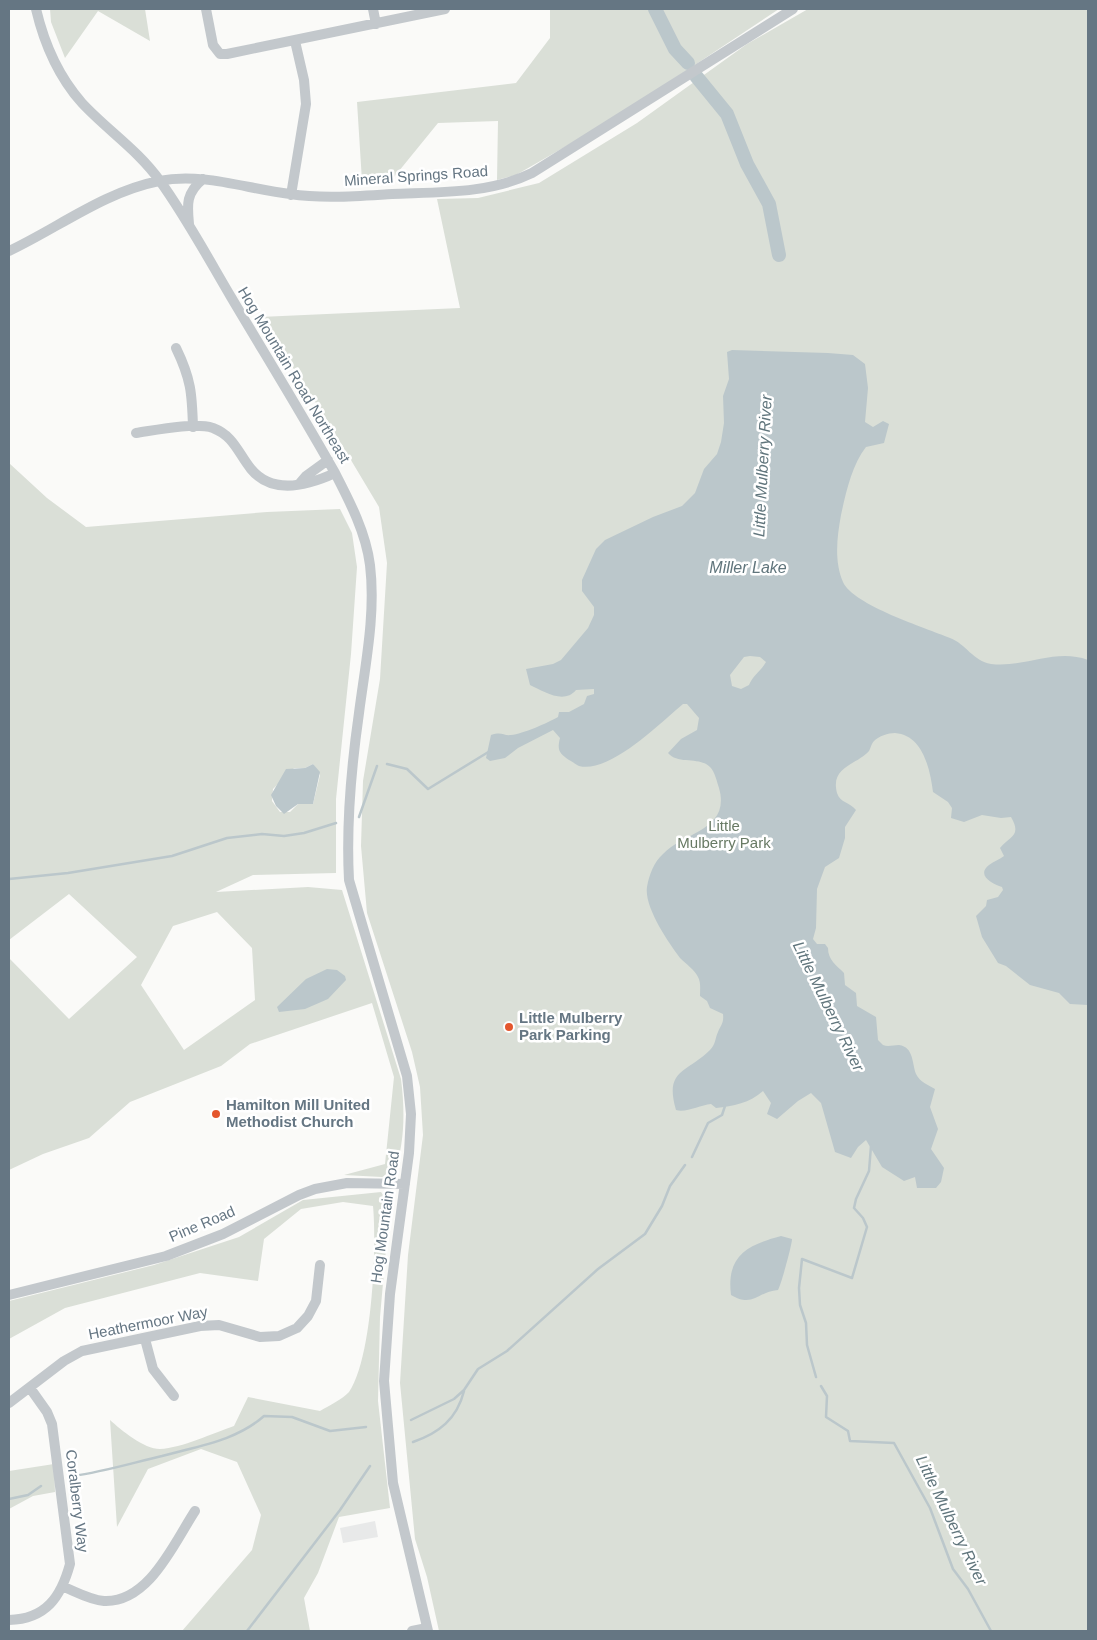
<svg xmlns="http://www.w3.org/2000/svg" width="1097" height="1640" viewBox="0 0 1097 1640" font-family="Helvetica,sans-serif">
<rect width="100%" height="100%" fill="#fafaf8"/>
<path fill="#e8e9e9" d="M375 1521 378 1537 343 1543 340 1528Z"/>
<path fill="#dadfd7" fill-rule="evenodd" d="M50 9H145L150 41 98 11 65 58 51 22Z
M550 9H779L615 118 516 175 497 180 498 121 438 123 390 182 362 181 357 102 516 83 550 38Z
M808 9H1088V1631H439L427 1577 415 1539 400 1383 408 1255 423 1135 420 1087 412 1052 367 913 361 846 363 781 380 679 387 563 379 507 327 420 260 317 460 308 437 199 478 198 539 183 637 123 747 44Z
M9 463 47 498 86 527 267 512 340 509 352 533 357 567 351 654 336 799V873L253 875 216 892 308 887 342 890 401 1079C405 1111 405 1143 394 1173L382 1177 344 1175 385 1164 394 1077 372 1003 250 1044 221 1066 130 1102 89 1138 43 1154 9 1170V958L69 1019 137 957 69 894 9 940ZM313 764 320 775 313 804H298L290 812H280L272 801 273 789 294 768H305ZM217 912 252 948 255 1000 184 1050 141 985 173 926Z
M381 1192 390 1204 380 1317 378 1401 390 1508 339 1517 318 1573 304 1598 310 1631H182L252 1550 261 1515 237 1462 201 1449 148 1469 117 1527 110 1420C121 1430 144 1449 160 1449 182 1448 213 1433 234 1426L248 1397 320 1411C328 1406 343 1399 349 1392 372 1359 377 1247 373 1206L343 1202 301 1209 264 1239 258 1281 200 1273 65 1308 9 1339V1301L154 1265 239 1237 303 1200Z
M54 1464 55 1492 33 1496 9 1509V1471Z"/>
<path fill="#bbc7cb" fill-rule="evenodd" d="M732 350 828 353 853 355 865 364 868 388 865 422 873 427 883 421 889 424 884 443 866 447C852 465 846 492 841 515 837 537 834 561 843 582 853 605 926 628 950 638 966 644 973 661 991 664 1025 668 1055 648 1088 660V1005L1070 1004 1059 993 1030 985 1006 966 998 963 982 937 976 916 986 906 987 900 998 897 1003 890 1002 887C992 884 976 875 989 865 994 861 999 860 1004 856L1000 848C1010 836 1022 836 1011 817L1001 818 982 815 964 822 951 818 952 808 948 802 933 792C930 769 923 735 895 733 888 733 879 736 874 741 871 744 871 748 869 751 857 765 830 766 837 793 840 803 850 802 856 810L845 827V838L839 858 825 867 817 889 816 928 813 939 817 944H825L828 948C828 960 836 965 844 973L845 985 856 993 857 1006 876 1017 878 1040 883 1045C888 1047 893 1045 899 1045 914 1047 912 1064 916 1074 920 1082 928 1085 935 1089L930 1107 938 1129 931 1149 944 1168 941 1182 936 1188H917L915 1177 904 1181 882 1167 866 1140 858 1147 851 1158 835 1152 821 1103 811 1093 798 1101 777 1119 767 1114 771 1103 763 1091C750 1103 733 1106 716 1108L711 1104C700 1105 686 1113 676 1110 664 1069 687 1073 710 1050 716 1044 715 1038 718 1032 721 1025 724 1023 723 1014L710 1008 707 1001 700 996C700 990 701 982 698 977 695 970 686 964 680 958 668 942 644 907 647 887 649 875 654 862 663 854 684 832 731 830 719 788 717 782 715 772 710 767 699 756 678 765 668 753L681 739 697 730 699 718 687 704H683C661 722 610 774 579 766 576 765 572 761 569 760 559 753 557 750 560 738L553 730 518 748 505 758 490 761 486 758 491 735C502 731 503 736 511 735 523 734 547 723 558 717L559 712H569L584 704 587 696 594 694V689L576 690C564 705 543 691 530 685L526 669 553 664 561 660 588 628 594 615V607L582 591V580L596 549 605 540 653 517 682 506 695 493 704 469 717 454 721 442 724 423 723 396 729 379 727 352ZM750 656 760 657 766 662C761 671 753 675 749 685L741 689 732 686 730 675 744 657Z
M313 764 320 772 313 804H298L284 814 276 806 271 795 286 769 305 768Z
M327 969 337 970 345 976 346 980 328 999 305 1009 279 1012 277 1007 306 979Z
M781 1236 792 1239C792 1245 781 1285 778 1290 757 1292 753 1308 731 1295 726 1255 748 1245 781 1236Z"/>
<g fill="none" stroke-linecap="round" stroke-linejoin="round">
<path stroke="#bbc7cb" stroke-width="2.5" d="M387 764 407 769 428 789 490 751
M359 817 377 766
M9 879 68 873 172 856 227 838 262 834 284 836 304 833 336 823
M692 1157 708 1123 722 1115 725 1106
M816 1377 807 1345 806 1323 800 1305 799 1288 802 1259 852 1278 867 1227 863 1218 854 1208 856 1199 869 1171 871 1146
M821 1386 827 1396 826 1417 848 1431 850 1441 894 1443 930 1508 953 1569 968 1589 991 1631
M411 1420 454 1399 464 1390 478 1369 507 1351 598 1269 645 1234 662 1206 670 1186 685 1165
M413 1442C439 1433 457 1419 464 1391
M73 1476C103 1472 132 1463 162 1456 198 1446 236 1441 264 1416L292 1417 330 1431 366 1427
M9 1499 28 1495 41 1486
M247 1631 340 1510 370 1466"/>
<path stroke="#bbc7cb" stroke-width="14" d="M655 9 675 49 688 63
M696 76 727 114 747 164 769 204 779 255"/>
<path stroke="#c3c8cc" stroke-width="10" d="M36 9C44 43 58 76 82 103 107 130 138 150 160 181 186 217 208 258 231 297 266 356 302 414 335 473 350 502 366 533 370 565 376 614 365 666 359 713 351 769 346 824 349 880L407 1076 411 1114 409 1153 390 1294 384 1381 393 1483 428 1631
M206 9 213 45 220 54H227L445 9
M373 9 376 24
M291 195 306 104 304 80 295 41
M189 224C187 204 186 193 203 179
M9 251C58 228 104 192 159 181 202 172 247 189 290 194 323 199 358 196 392 194 439 192 489 194 532 173L793 9
M176 348C191 379 192 393 193 427
M136 433C156 430 194 422 213 428 234 436 238 453 251 469 273 496 309 485 335 473
M300 483 306 476 328 460
M9 1295 166 1256 223 1234 299 1195 315 1189 347 1183 405 1184
M145 1339 153 1369 174 1396
M9 1403 64 1361 82 1351 200 1326 219 1325 260 1337 279 1336 297 1328 308 1316 316 1301 320 1265
M64 1587C76 1592 90 1600 104 1601 149 1603 174 1543 195 1511
M9 1620C46 1619 61 1597 70 1564L52 1424 47 1412 30 1388
M412 1631 427 1628"/>
</g>
<g fill="#e4572e" stroke="#fff" stroke-width="2">
<circle cx="509" cy="1027" r="5"/>
<circle cx="216" cy="1114" r="5"/>
</g>
<g text-anchor="middle" stroke-width="5" stroke-linejoin="round" paint-order="stroke">
<g font-size="15" fill="#657683" stroke="#fff">
<text transform="translate(416 176) rotate(-4)" y="5">Mineral Springs Road</text>
<text transform="translate(294 375) rotate(59)" y="5">Hog Mountain Road Northeast</text>
<text transform="translate(385 1217) rotate(-82)" y="5">Hog Mountain Road</text>
<text transform="translate(202 1224) rotate(-23)" y="5">Pine Road</text>
<text transform="translate(148 1323) rotate(-11)" y="5">Heathermoor Way</text>
<text transform="translate(77 1501) rotate(83)" y="5">Coralberry Way</text>
</g>
<g font-size="15" fill="#687a64" stroke="#fff">
<text x="724" y="831">Little<tspan x="724" dy="17">Mulberry Park</tspan></text>
</g>
<g font-size="15" font-weight="bold" fill="#657683" stroke="#fff" text-anchor="start">
<text x="519" y="1023">Little Mulberry<tspan x="519" dy="17">Park Parking</tspan></text>
<text x="226" y="1110">Hamilton Mill United<tspan x="226" dy="17">Methodist Church</tspan></text>
</g>
<g font-size="16" font-style="italic" fill="#60757c" stroke="#fff">
<text transform="translate(762 466) rotate(-87)" y="6">Little Mulberry River</text>
<text x="748" y="573">Miller Lake</text>
<text transform="translate(829 1006) rotate(64)" y="6">Little Mulberry River</text>
<text transform="translate(952 1520) rotate(64)" y="6">Little Mulberry River</text>
</g>
</g>
<rect width="1097" height="1640" fill="none" stroke="#657683" stroke-width="20"/>
</svg>
